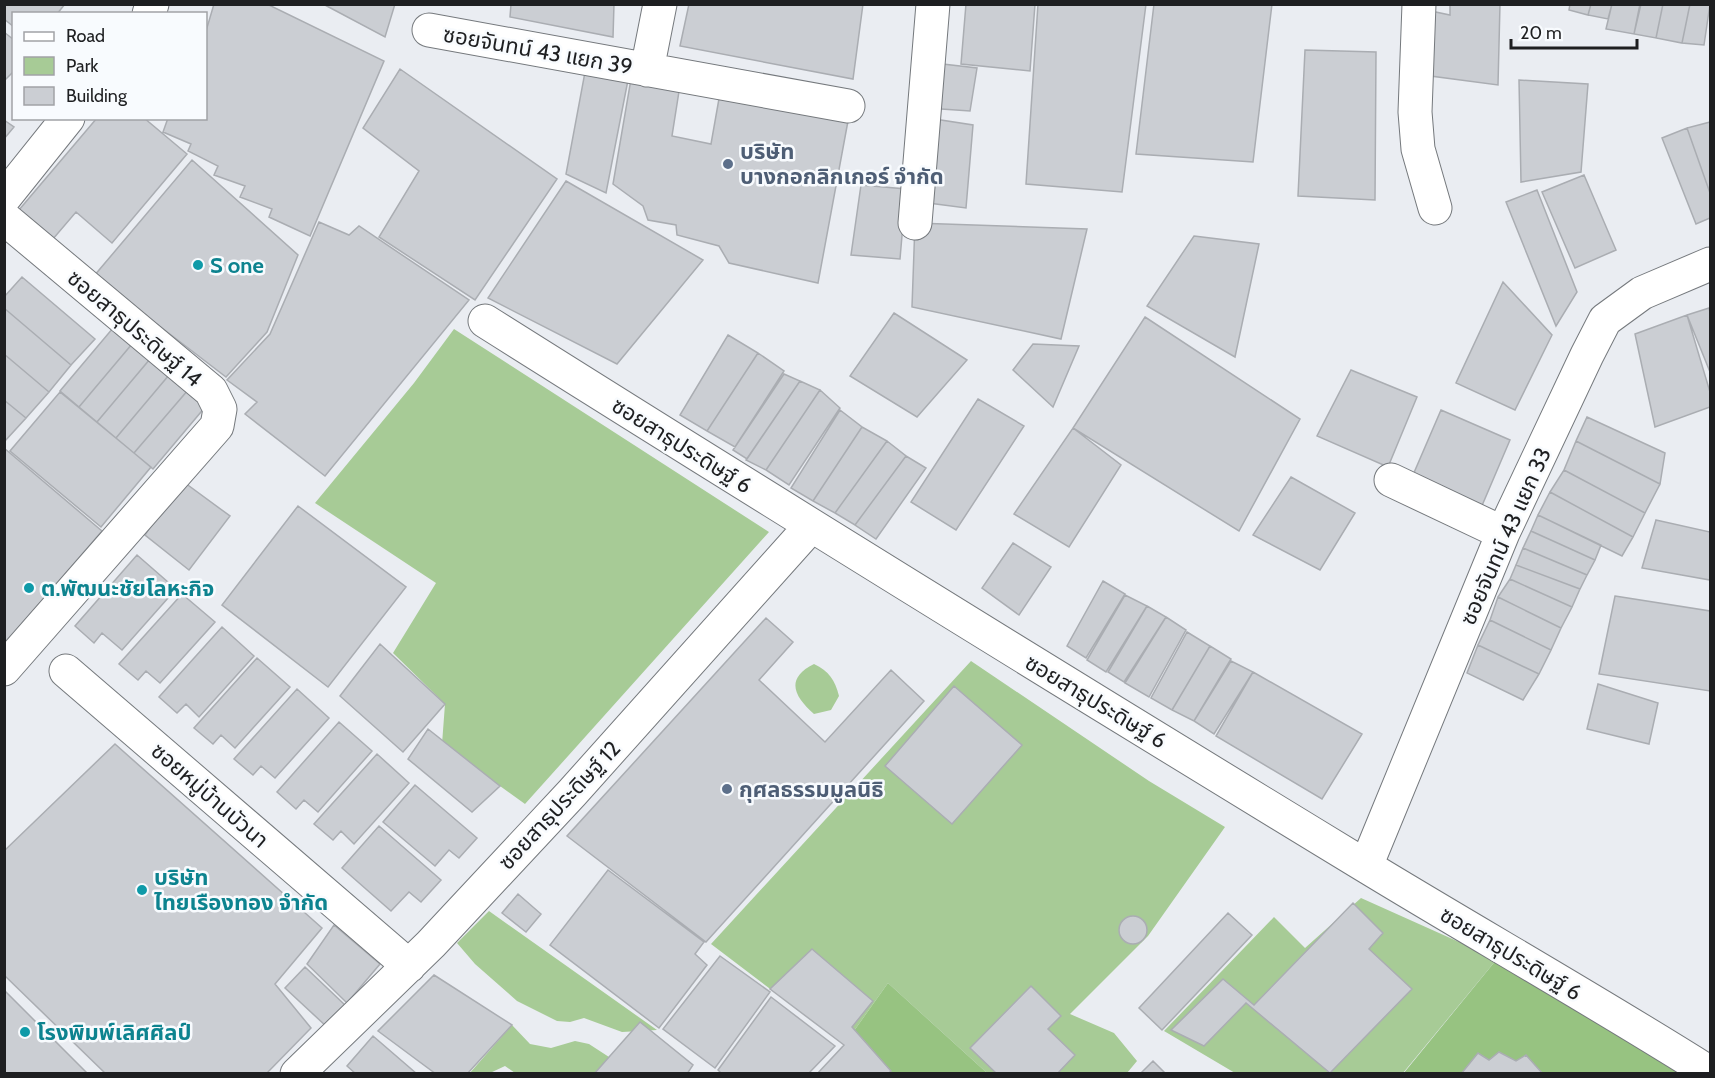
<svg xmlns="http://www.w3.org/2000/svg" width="1715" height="1078" viewBox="0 0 1715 1078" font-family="Cabin,'Noto Sans Thai',sans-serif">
<rect width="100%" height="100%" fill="#eaedf2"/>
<path fill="#a7cb96" d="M454 329 769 532 525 804 442 744 445 704 393 653 436 583 315 503 414 383Z
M971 661 1149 781 1225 827 1148 936 1070 1014 1114 1033 1137 1061 1127 1073H987L888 983 844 1045 711 944Z
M814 664C829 671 835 680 839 696L831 710 814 714C795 697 784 679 814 664Z
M1361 898 1497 959 1403 1073H1235L1164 1031 1274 917 1305 948Z
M489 911 657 1030 622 1032 584 1018 570 1022 557 1021 517 1001 475 964 457 943Z
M512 1025 530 1044 551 1048 575 1041 589 1044 609 1057 596 1073H515L505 1066 490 1073 469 1074Z"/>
<path fill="#97c381" d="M1497 959 1685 1074H1403Z
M888 983 987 1073 817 1074 844 1045Z"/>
<path fill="#cbced3" stroke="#aaadb2" stroke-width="1.5" d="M4 4H65L57 14H14V27L4 19Z
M214 4H267L384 61 310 236 269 217 272 209 240 197 245 186 214 175 218 166 188 151 191 144 163 132 168 118H206V31Z
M323 4H395L385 37Z
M511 4H614L613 37 510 17Z
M689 4H863L853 79 680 46Z
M966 4H1035L1030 71 961 64Z
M1038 4H1146L1122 192 1026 184Z
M1154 4H1272L1253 162 1136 154Z
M1450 4H1500L1498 85 1423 75 1426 10 1450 15Z
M1570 4H1591L1588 15 1569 10Z
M1591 4H1612L1608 19 1588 15Z
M1612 4H1641L1634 34 1606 29Z
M1640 4H1663L1656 38 1634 34Z
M1663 4H1690L1682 43 1656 38Z
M1690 4H1710L1704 45 1682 43Z
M4 32 14 40V71L4 81Z
M1305 50 1376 52 1375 200 1298 196Z
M934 63 977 68 970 111 927 108Z
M400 69 557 179 475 300 379 237 419 171 363 128Z
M585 72 628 80 606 193 566 174Z
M631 79 680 85 672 136 711 144 720 93 848 121 818 283 729 263 719 246 677 235 676 225 648 220 643 206 613 184Z
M1519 80 1588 84 1581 172 1521 182Z
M97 118H144L187 154 112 243 76 212 47 246 13 217Z
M928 118 973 125 966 208 921 202Z
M4 120 14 127 4 139Z
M1710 122V193L1687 128Z
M1687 128 1710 193V218L1696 224 1662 138Z
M192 160 298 255 267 332 226 377 94 276Z
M1584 175 1616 250 1575 268 1542 192Z
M566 181 703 260 617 364 488 298Z
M861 185 906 189 900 259 851 255Z
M1537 190 1577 292 1556 326 1506 202Z
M319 222 349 235 359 226 469 300 325 476 245 414 257 402 227 380 270 334Z
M915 223 1087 229 1061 339 912 307Z
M1194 236 1259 244 1235 357 1147 306Z
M22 277 95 339 71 365 4 308V297Z
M1503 282 1552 335 1515 410 1456 383Z
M4 308 71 365 49 392 4 354Z
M1709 308 1710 312V372L1687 315Z
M894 313 967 360 917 417 850 376Z
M1687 315 1710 392V407L1655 427 1635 334Z
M1145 317 1300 419 1239 531 1073 428Z
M113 328 132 344 79 407 60 391Z
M728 335 758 353 707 431 680 415Z
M132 344 150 359 97 422 79 407Z
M1033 344 1079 346 1053 407 1013 370Z
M758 353 784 371 735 447 707 431Z
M4 354 49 392 26 418 4 400Z
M150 359 169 375 116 438 97 422Z
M1351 370 1417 397 1388 467 1317 436Z
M784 374 800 381 747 459 733 450Z
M169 375 188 390 134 453 116 438Z
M800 381 820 390 766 470 746 460Z
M188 390 206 406 153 469 134 453Z
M820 390 840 408 789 485 766 470Z
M60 392 151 467 101 527 10 451Z
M978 399 1024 426 956 530 911 502Z
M4 400 26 418 4 442Z
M840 410 862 427 813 501 791 488Z
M1441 410 1510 440 1478 515 1410 482Z
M1587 417 1665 453 1660 484 1576 441Z
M862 427 887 441 835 513 813 501Z
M1073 428 1121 465 1069 547 1014 514Z
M887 441 906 456 855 525 835 513Z
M1576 441 1660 484 1645 513 1564 470Z
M4 448 102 531 4 645Z
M906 456 926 468 876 539 855 525Z
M1564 470 1645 513 1633 537 1550 492Z
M1291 477 1355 513 1320 570 1253 535Z
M181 480 230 516 189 570 145 535Z
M1550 492 1633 537 1622 556 1538 515Z
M298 506 406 587 328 687 222 605Z
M1538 515 1601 545 1595 560 1531 531Z
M1656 520 1710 532V580L1642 568Z
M1531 531 1595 560 1587 575 1523 548Z
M1013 543 1051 567 1019 615 982 588Z
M1523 548 1587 575 1580 589 1516 565Z
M137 555 176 589 122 650 102 633 94 643 75 626Z
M1516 565 1580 589 1572 607 1510 579Z
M1510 579 1572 607 1561 628 1498 597Z
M1103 581 1125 594 1086 658 1067 646Z
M182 594 215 622 160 683 146 671 138 680 119 664Z
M1125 595 1147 606 1106 672 1087 660Z
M1615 596 1710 611V691L1599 674Z
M1498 597 1561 628 1551 650 1490 620Z
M1147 606 1166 617 1124 682 1108 672Z
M1166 617 1186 630 1149 697 1125 683Z
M766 618 793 642 759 680 825 742 891 670 924 701 706 942 567 836Z
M1490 620 1551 650 1539 674 1478 645Z
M222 627 254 656 199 717 186 704 177 713 159 697Z
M1187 632 1210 646 1172 710 1151 698Z
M380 644 445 704 403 752 340 696Z
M1478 645 1539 674 1523 700 1467 673Z
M1210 646 1231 659 1194 721 1172 710Z
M257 658 290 687 235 748 221 735 213 744 194 728Z
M1231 661 1253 672 1214 734 1194 721Z
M1253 672 1362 734 1322 799 1216 736Z
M1598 684 1658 703 1649 744 1587 729Z
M954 686 1022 745 952 824 885 766Z
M297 689 329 718 275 778 261 766 253 775 234 759Z
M339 722 372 751 318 812 304 800 296 809 277 792Z
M428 729 500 786 472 812 408 759Z
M115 744 322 928 275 984 311 1028 266 1074H106L4 975V851Z
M377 754 409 783 354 844 341 831 333 840 314 824Z
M415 785 477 838 459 858 449 850 435 866 383 822Z
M379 826 441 880 421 902 409 892 391 911 342 868Z
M608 870 704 942 695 954 707 965 659 1028 550 945Z
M518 894 541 914 526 932 502 913Z
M1353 903 1383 933 1369 949 1412 989 1330 1073 1246 1003 1204 1046 1171 1030 1223 979 1254 1005Z
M1228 913 1252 935 1162 1030 1139 1008Z
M1119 930a14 14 0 1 1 28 0a14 14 0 1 1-28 0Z
M334 925 380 964 347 1003 307 964Z
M812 949 873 1001 852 1027 891 1071 888 1074H817L844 1045 770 989Z
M720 956 770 992 715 1068 663 1029Z
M305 967 346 1006 327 1027 285 988Z
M434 975 512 1025 467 1074H436L378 1031Z
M1031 986 1061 1016 1048 1029 1075 1055 1057 1074H997L970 1048Z
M4 990 88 1074H4Z
M771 997 835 1046 808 1074H722L718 1070Z
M640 1022 693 1065 687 1074H594Z
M373 1036 417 1074H356L347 1066Z
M1499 1052 1516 1061 1526 1055 1543 1074H1461L1478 1053 1489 1060Z
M1153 1061 1166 1074H1140Z"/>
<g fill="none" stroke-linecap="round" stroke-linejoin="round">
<g stroke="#75797d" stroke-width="35">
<path id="minor" d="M1419 4 1415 112 1418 149 1435 208
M149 14 152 4
M429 30 848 106
M647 70 660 4
M4 198 68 118
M4 218 211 391 220 409 217 426 4 669
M915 223 933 4
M485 321C777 505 1070 686 1364 865 1479 935 1596 1001 1710 1073
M1391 480 1503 533
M66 671 409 966
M1366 866 1503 533 1587 355 1605 320 1642 293 1710 264
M297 1074 431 944 572 793 811 526"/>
</g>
<use href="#minor" stroke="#fff" stroke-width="33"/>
</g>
<g fill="#5c6f8a" stroke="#f8fbfe" stroke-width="2">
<circle cx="728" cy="164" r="6"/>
<circle cx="727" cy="789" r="6"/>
</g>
<g fill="#0f9aa8" stroke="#f8fbfe" stroke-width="2">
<circle cx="198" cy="265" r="6"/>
<circle cx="29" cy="588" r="6"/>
<circle cx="142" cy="890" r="6"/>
<circle cx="25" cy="1032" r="6"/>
</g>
<g text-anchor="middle" stroke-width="5" stroke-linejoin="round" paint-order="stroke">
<g font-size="22" fill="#1e1f21" stroke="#f8fbfe">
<text transform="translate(538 50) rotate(10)" y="8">ซอยจันทน์ 43 แยก 39</text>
<text transform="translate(135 328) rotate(40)" y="8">ซอยสาธุประดิษฐ์ 14</text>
<text transform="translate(682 445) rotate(32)" y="8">ซอยสาธุประดิษฐ์ 6</text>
<text transform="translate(1505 536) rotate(-66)" y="8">ซอยจันทน์ 43 แยก 33</text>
<text transform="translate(1096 701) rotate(31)" y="8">ซอยสาธุประดิษฐ์ 6</text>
<text transform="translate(210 795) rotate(41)" y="8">ซอยหมู่บ้านบัวนา</text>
<text transform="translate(559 805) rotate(-47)" y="8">ซอยสาธุประดิษฐ์ 12</text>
<text transform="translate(1511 953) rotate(31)" y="8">ซอยสาธุประดิษฐ์ 6</text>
</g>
<g font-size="22" font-weight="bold" fill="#4e5e75" stroke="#f8fbfe" text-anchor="start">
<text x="740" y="159">บริษัท<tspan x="740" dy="25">บางกอกลิกเกอร์ จำกัด</tspan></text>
<text x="739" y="797">กุศลธรรมมูลนิธิ</text>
</g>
<g font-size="22" font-weight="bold" fill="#0d838f" stroke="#f8fbfe" text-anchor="start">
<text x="210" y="273">S one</text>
<text x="41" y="596">ต.พัฒนะชัยโลหะกิจ</text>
<text x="154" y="885">บริษัท<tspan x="154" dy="25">ไทยเรืองทอง จำกัด</tspan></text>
<text x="37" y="1040">โรงพิมพ์เลิศศิลป์</text>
</g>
</g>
<rect width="1715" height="1078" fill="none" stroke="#1e1f21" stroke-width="12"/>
<rect x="12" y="12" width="195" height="108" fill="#f8fbfe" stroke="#a1a3a6" stroke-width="1.5"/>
<rect x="24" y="32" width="30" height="9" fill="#ffffff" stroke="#a1a3a6" stroke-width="1.5"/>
<text x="66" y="42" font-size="18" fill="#1e1f21">Road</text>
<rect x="24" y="57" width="30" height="18" fill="#a7cb96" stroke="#a1a3a6" stroke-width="1.5"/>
<text x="66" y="72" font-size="18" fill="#1e1f21">Park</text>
<rect x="24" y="87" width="30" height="18" fill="#cbced3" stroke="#a1a3a6" stroke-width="1.5"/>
<text x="66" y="102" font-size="18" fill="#1e1f21">Building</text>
<path d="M1511 39v9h126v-9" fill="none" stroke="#1e1f21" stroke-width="3"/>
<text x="1520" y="39" font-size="18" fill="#1e1f21" stroke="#f8fbfe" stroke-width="4.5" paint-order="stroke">20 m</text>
</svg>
